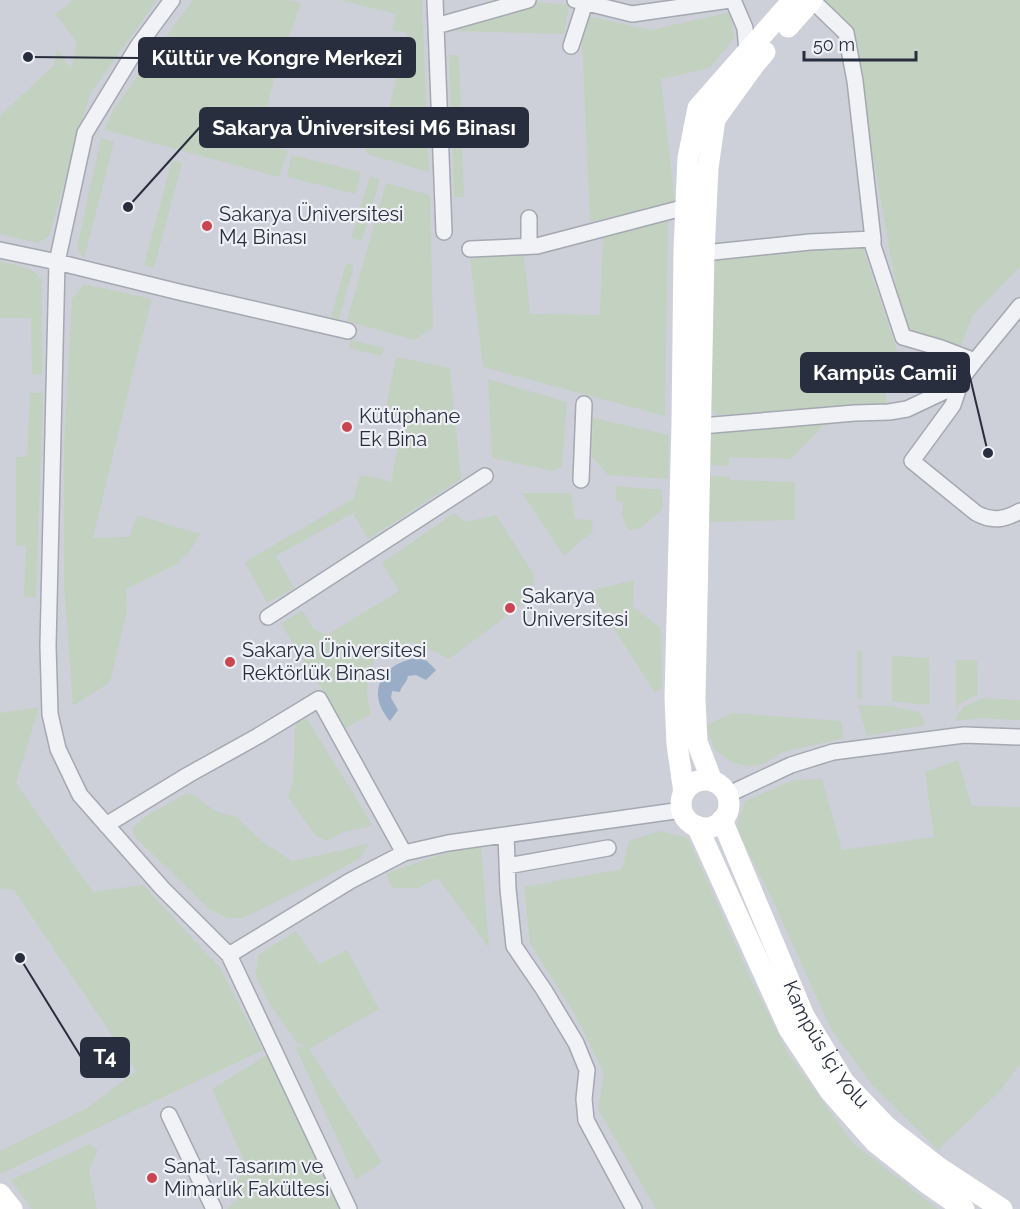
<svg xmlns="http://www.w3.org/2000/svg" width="1020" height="1209" viewBox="0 0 1020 1209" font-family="Raleway,sans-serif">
<rect width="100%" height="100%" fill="#dee1e7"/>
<path fill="#cdd0d9" d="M0 0H1016L1020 7V1209H0Z"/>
<path fill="#c3d1c0" d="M71 0H157L90 94 49 236 38 243 0 234V116L54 65 57 49 71 69 77 42 55 14 72 2Z
M193 0H287L301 3 274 79 258 144 288 151 279 177 105 130 113 110Z
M339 0H422L429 172 367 154 365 142 380 146 407 33 392 30 396 14Z
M825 0H1020V267L972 316 959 352 904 330 852 40 822 4Z
M539 2 569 5 564 34 452 31Z
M731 12 734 38 710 68 661 79 675 202 590 222 582 38 575 37 582 15 651 30Z
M449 55H459L464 197H454Z
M101 138 114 142 84 259 77 247Z
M292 155 361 172 356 194 287 177Z
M172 160 182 163 154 268 144 265Z
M370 176 380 179 362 241 351 238Z
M386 183 430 195 433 328 414 340 347 321Z
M668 221 665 416 483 367 470 257 524 256 530 314 600 315 603 237 608 233Z
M862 246 898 354 883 356 887 407 719 415 707 409 712 258Z
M0 261C13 265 37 267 42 281V374L32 375 31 318H0Z
M346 263 354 265 339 319 331 317Z
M84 284 152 299 135 364 93 538 129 537 137 515 200 534 190 551 177 564 126 589 127 610 110 682 73 706 64 584V445L72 299Z
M351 340 384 348 382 356 349 348Z
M396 357 450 368 461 479 368 539 353 513 276 556 294 588 267 603 245 562 354 498 360 475 382 479 391 483 404 417 385 412Z
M488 379 567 402 562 466 553 471 492 458Z
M30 393H43L36 598 24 597 26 546 16 545V457H27Z
M593 418 669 435 668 479 608 475 592 457Z
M829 420 791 459 729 457V466L710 465V428Z
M709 476 729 477 730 480 795 482V520L708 522Z
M616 486 662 490 663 509 641 528 628 530 622 515 623 502 616 501Z
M522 493H571L575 519 592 520 593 531 564 556Z
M454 513 466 522 496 515 535 576 529 599 449 659 430 649 413 642 393 647 375 660 368 672 367 696 371 714 346 728 281 624 302 610 314 629 327 635 399 591 382 563Z
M634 580 633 607 661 628 662 687 655 693 590 591Z
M857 651H862V699H857Z
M892 656 929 658 930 705 892 701Z
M956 660H977L978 694 961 703 956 708Z
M982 698 1020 700V720L979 718 954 721 963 707Z
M858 705 890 706 920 712 925 725 867 736Z
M39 707 16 783 93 892 143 885 220 968 263 1050 0 1174V1151L87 1108 136 1071 14 890 0 888V713Z
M732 713 841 721 844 738 783 752 763 764 748 766 733 763 715 750 705 726Z
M307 719 372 824 368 827 343 832 326 841 315 835 288 797 293 780 295 726 298 721Z
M958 760 972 806 1020 807V1064L999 1092 938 1150 873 1086 831 1029 772 899 736 828 745 801 793 780 822 779 842 850 934 837 925 772Z
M185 794 194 795 215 811 236 817 263 842 292 861 339 851 370 843 360 858 324 878 243 918H228L209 909 134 836 133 827 148 815Z
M659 831 688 838 749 975 789 1055 853 1143 938 1209H656L598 1109 604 1073 575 1015 530 943 524 887 622 869 629 841Z
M481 844 489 948 438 878 418 888H392L386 873 464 847Z
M296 931 319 964 347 950 379 1009 309 1049 382 1162 356 1180 295 1046 306 1048 297 1042 270 1005 256 976 258 955Z
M268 1054 343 1209H227L237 1200V1182L246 1165 212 1089Z
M90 1144 98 1151 89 1170 97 1209H32L11 1180Z"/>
<path fill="#9aadc7" d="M417 658 427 661 436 670 426 680 416 675 408 676C407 683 401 686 400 692L392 691 391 698 398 710 390 721C365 692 382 663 417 658Z"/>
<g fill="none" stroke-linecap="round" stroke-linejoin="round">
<g stroke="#a4a8b1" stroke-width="18">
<path id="street" d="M172 0 138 46 85 133 57 262 48 646 50 714 58 749 80 795 162 888 229 955 349 1209
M435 0 444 232
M575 0 632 14 730 0
M733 0 745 28 747 52 750 57
M812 0 846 33 855 81 873 239
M436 26 528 0
M571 46 585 3
M529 218V246
M470 249 537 246 686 207
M0 250 57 262 179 292 348 331
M975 361 1020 306
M962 378 953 405 912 461 976 513C992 522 1004 520 1020 511
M701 426 855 413 889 412 907 409 943 392 962 378 975 361 941 348 903 337 873 246V239L810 242 704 253
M581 480 584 404
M268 617 485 476
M727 795 791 765 833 752 964 735 1020 737
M106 825 188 775 258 736 319 699 404 853
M506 835 508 889 514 946 544 990 576 1043 587 1070 584 1099 586 1120 634 1209
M507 866 608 848
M229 955 350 881 404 853 448 843 682 810
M169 1115 214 1209"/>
</g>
<use href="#street" stroke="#f1f2f6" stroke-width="15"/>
<g stroke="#fff" stroke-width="21">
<path d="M788 27 812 0"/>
<circle cx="705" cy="804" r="24"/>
<path d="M712 781 697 742 695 699 704 253 708 168 715 119 754 65 765 52"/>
<path d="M684 793 677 744 675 698 682 424 684 249 688 158 698 108 793 0"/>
<path id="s1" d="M722 820 804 1016 844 1082 887 1127 938 1167 1002 1209"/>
<path d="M697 826 789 1029 830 1091 875 1142 928 1184 964 1209"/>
<path d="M0 1194 12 1209"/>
</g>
</g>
<g fill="#c94651" stroke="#eef0f5" stroke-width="2">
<circle cx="207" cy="226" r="6"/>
<circle cx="347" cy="427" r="6"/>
<circle cx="510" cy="608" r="6"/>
<circle cx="230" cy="662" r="6"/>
<circle cx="152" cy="1178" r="6"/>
</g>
<g text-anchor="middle" stroke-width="4.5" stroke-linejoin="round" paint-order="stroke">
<g font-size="20" fill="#282e3e" stroke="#eef0f5" text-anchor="start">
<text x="219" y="221">Sakarya Üniversitesi<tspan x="219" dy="23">M4 Binası</tspan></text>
<text x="359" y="423">Kütüphane<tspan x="359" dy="23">Ek Bina</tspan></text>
<text x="522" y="603">Sakarya<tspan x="522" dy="23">Üniversitesi</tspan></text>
<text x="242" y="657">Sakarya Üniversitesi<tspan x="242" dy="23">Rektörlük Binası</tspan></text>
<text x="164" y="1173">Sanat, Tasarım ve<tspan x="164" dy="23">Mimarlık Fakültesi</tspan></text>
</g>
<g font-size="20" fill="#282e3e" stroke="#eef0f5">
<text dy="7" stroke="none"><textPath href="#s1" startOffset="248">Kampüs İçi Yolu</textPath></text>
</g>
</g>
<path fill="none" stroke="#282e3e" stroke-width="2" d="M28 57L139 58M128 207L200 127M988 453L969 373M20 958L81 1057"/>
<g fill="#282e3e" stroke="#eef0f5" stroke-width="2">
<circle cx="28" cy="57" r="6"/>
<circle cx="128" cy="207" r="6"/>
<circle cx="988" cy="453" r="6"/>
<circle cx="20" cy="958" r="6"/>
</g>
<g fill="#282e3e" stroke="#282e3e" stroke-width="2">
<rect x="139" y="38" width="276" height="39" rx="6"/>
<rect x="200" y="108" width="328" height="39" rx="6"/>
<rect x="801" y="353" width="168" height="39" rx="6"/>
<rect x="81" y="1038" width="48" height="39" rx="6"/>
</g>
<g font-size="21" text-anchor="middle" font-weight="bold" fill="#fff">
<text x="277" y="65">Kültür ve Kongre Merkezi</text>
<text x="364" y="135">Sakarya Üniversitesi M6 Binası</text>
<text x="885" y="380">Kampüs Camii</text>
<text x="105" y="1064">T4</text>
</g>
<path d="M804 51v9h112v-9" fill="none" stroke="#282e3e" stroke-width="3"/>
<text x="813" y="51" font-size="18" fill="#282e3e" stroke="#eef0f5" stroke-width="4.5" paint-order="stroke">50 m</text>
</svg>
